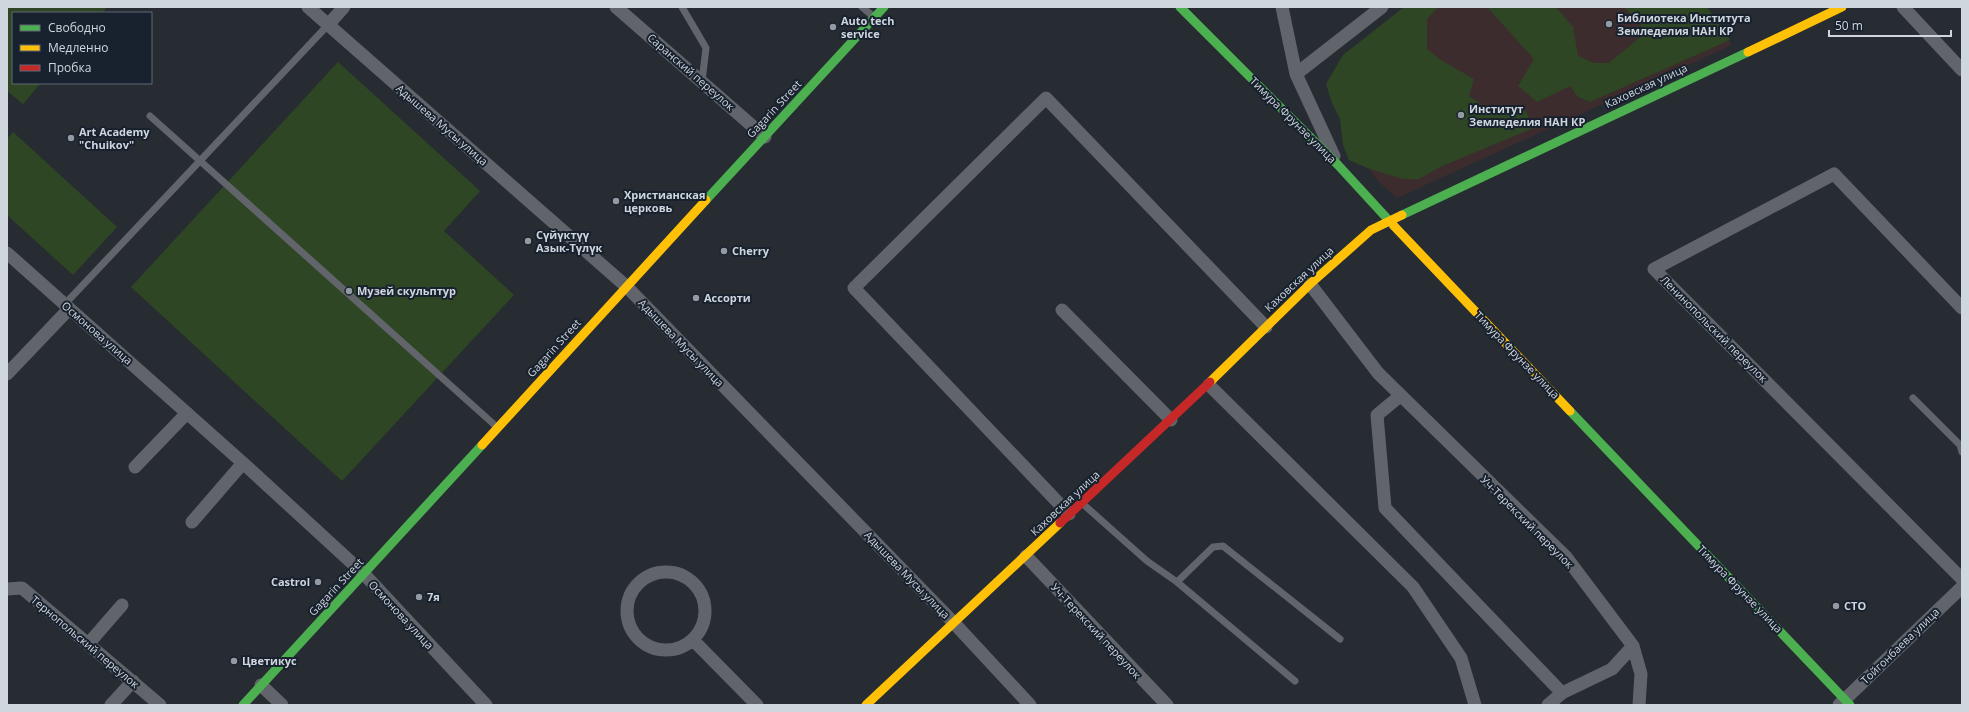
<svg xmlns="http://www.w3.org/2000/svg" width="1969" height="712" viewBox="0 0 1969 712" font-family="'Open Sans',sans-serif">
<rect width="100%" height="100%" fill="#272c33"/>
<path fill="#3d2c2d" d="M1415 7H1704L1732 45 1397 198 1380 183 1352 148Z"/>
<path fill="#2e4623" d="M7 7H107L102 13H13V83H41L23 104 7 91Z
M1404 7H1438L1427 19V49L1441 60 1474 79 1469 96 1482 105 1501 113 1526 111 1533 128 1440 167 1419 179H1403L1367 168 1349 160 1343 145 1340 119 1332 103 1326 84 1343 55Z
M1487 7H1556L1573 27 1578 56 1594 63H1609L1644 34 1640 24 1624 7H1707L1730 40 1590 102 1578 97 1570 86 1537 102 1518 86 1534 59Z
M338 62 480 191 444 231 514 295 342 481 131 287Z
M13 132 117 227 73 275 7 215V139Z"/>
<g fill="none" stroke-linecap="round" stroke-linejoin="round">
<path stroke="#61656b" stroke-width="7" d="M682 7 706 48 702 81
M862 7 874 17
M150 116 498 428
M64 305 328 25
M1913 398 1960 445 1962 452
M1083 504 1147 561 1177 582 1213 547 1223 546 1340 639
M1177 582 1295 681"/>
<path stroke="#61656b" stroke-width="13" d="M308 7 627 287 954 623 1030 705
M616 7 765 137
M1282 7 1296 74 1334 156
M1903 7 1962 70
M328 25 344 7
M1296 74 1382 7
M7 253 243 463 364 574 486 705
M1310 284 1378 373 1566 557 1633 646 1612 669 1562 693 1548 705
M1962 308 1834 174 1654 269 1962 579
M1062 310 1171 420
M7 374 69 309
M1209 385 1413 587 1461 658 1475 705
M1400 396 1377 415 1385 508 1562 693
M135 467 187 413
M1069 514 854 288 1046 98 1266 327
M192 522 243 463
M1026 556 1167 705
M627 611a39 39 0 1 1 78 0a39 39 0 1 1-78 0Z
M7 589 22 588 160 705
M693 640 757 705
M89 643 122 605
M1633 646 1641 674 1639 705
M261 685 282 705
M111 705 133 681
M1839 705 1962 587"/>
<path stroke="#4caf50" stroke-width="9" d="M1180 7 1338 165 1394 226
M706 200 884 7
M1402 215 1748 52
M1570 411 1850 705
M243 705 482 445"/>
<path stroke="#ffc107" stroke-width="9" d="M1748 52 1842 7
M1394 226 1570 411
M1210 382 1310 284 1371 230 1402 215
M482 445 706 200
M866 705 1060 523"/>
<path stroke="#c62828" stroke-width="9" d="M1060 523 1210 382"/>
</g>
<g fill="#949aa2" stroke="#18212e" stroke-width="1.5">
<circle cx="1609" cy="24" r="4"/>
<circle cx="833" cy="27" r="4"/>
<circle cx="1461" cy="115" r="4"/>
<circle cx="71" cy="138" r="4"/>
<circle cx="616" cy="201" r="4"/>
<circle cx="528" cy="241" r="4"/>
<circle cx="724" cy="251" r="4"/>
<circle cx="349" cy="291" r="4"/>
<circle cx="696" cy="298" r="4"/>
<circle cx="318" cy="582" r="4"/>
<circle cx="419" cy="597" r="4"/>
<circle cx="1836" cy="606" r="4"/>
<circle cx="234" cy="661" r="4"/>
</g>
<g text-anchor="middle" stroke-width="4" stroke-linejoin="round" paint-order="stroke">
<g font-size="11" font-weight="bold" fill="#cfd6de" stroke="#18212e" text-anchor="start">
<text x="1617" y="22">Библиотека Института<tspan x="1617" dy="13">Земледелия НАН КР</tspan></text>
<text x="841" y="25">Auto tech<tspan x="841" dy="13">service</tspan></text>
<text x="1469" y="113">Институт<tspan x="1469" dy="13">Земледелия НАН КР</tspan></text>
<text x="79" y="136">Art Academy<tspan x="79" dy="13">"Chuikov"</tspan></text>
<text x="624" y="199">Христианская<tspan x="624" dy="13">церковь</tspan></text>
<text x="536" y="239">Сүйүктүү<tspan x="536" dy="13">Азык-Түлүк</tspan></text>
<text x="732" y="255">Cherry</text>
<text x="357" y="295">Музей скульптур</text>
<text x="704" y="302">Ассорти</text>
<text x="310" y="586" text-anchor="end">Castrol</text>
<text x="427" y="601">7я</text>
<text x="1844" y="610">СТО</text>
<text x="242" y="665">Цветикус</text>
</g>
<g font-size="11" fill="#cfd6de" stroke="#18212e">
<text transform="translate(691 72) rotate(41)" y="4">Саранский переулок</text>
<text transform="translate(1646 86) rotate(-25)" y="4">Каховская улица</text>
<text transform="translate(774 109) rotate(-47)" y="4">Gagarin Street</text>
<text transform="translate(1293 120) rotate(45)" y="4">Тимура Фрунзе улица</text>
<text transform="translate(442 125) rotate(41)" y="4">Адышева Мусы улица</text>
<text transform="translate(1299 279) rotate(-43)" y="4">Каховская улица</text>
<text transform="translate(1714 329) rotate(45)" y="4">Ленинопольский переулок</text>
<text transform="translate(97 333) rotate(41)" y="4">Осмонова улица</text>
<text transform="translate(681 343) rotate(46)" y="4">Адышева Мусы улица</text>
<text transform="translate(554 348) rotate(-48)" y="4">Gagarin Street</text>
<text transform="translate(1517 355) rotate(46)" y="4">Тимура Фрунзе улица</text>
<text transform="translate(1065 503) rotate(-43)" y="4">Каховская улица</text>
<text transform="translate(1527 522) rotate(45)" y="4">Уч-Терекский переулок</text>
<text transform="translate(907 575) rotate(46)" y="4">Адышева Мусы улица</text>
<text transform="translate(336 587) rotate(-47)" y="4">Gagarin Street</text>
<text transform="translate(1740 589) rotate(46)" y="4">Тимура Фрунзе улица</text>
<text transform="translate(401 615) rotate(47)" y="4">Осмонова улица</text>
<text transform="translate(1096 631) rotate(47)" y="4">Уч-Терекский переулок</text>
<text transform="translate(85 642) rotate(40)" y="4">Тернопольский переулок</text>
<text transform="translate(1900 646) rotate(-44)" y="4">Тойгонбаева улица</text>
</g>
</g>
<rect width="1969" height="712" fill="none" stroke="#cfd6de" stroke-width="16"/>
<rect x="12" y="12" width="140" height="72" fill="#18212e" stroke="#616974"/>
<rect x="20" y="25" width="20" height="6" fill="#4caf50" stroke="#616974"/>
<text x="48" y="32" font-size="12" fill="#cfd6de">Свободно</text>
<rect x="20" y="45" width="20" height="6" fill="#ffc107" stroke="#616974"/>
<text x="48" y="52" font-size="12" fill="#cfd6de">Медленно</text>
<rect x="20" y="65" width="20" height="6" fill="#c62828" stroke="#616974"/>
<text x="48" y="72" font-size="12" fill="#cfd6de">Пробка</text>
<path d="M1829 30v6h122v-6" fill="none" stroke="#cfd6de" stroke-width="2"/>
<text x="1835" y="30" font-size="12" fill="#cfd6de" stroke="#18212e" stroke-width="3" paint-order="stroke">50 m</text>
</svg>
